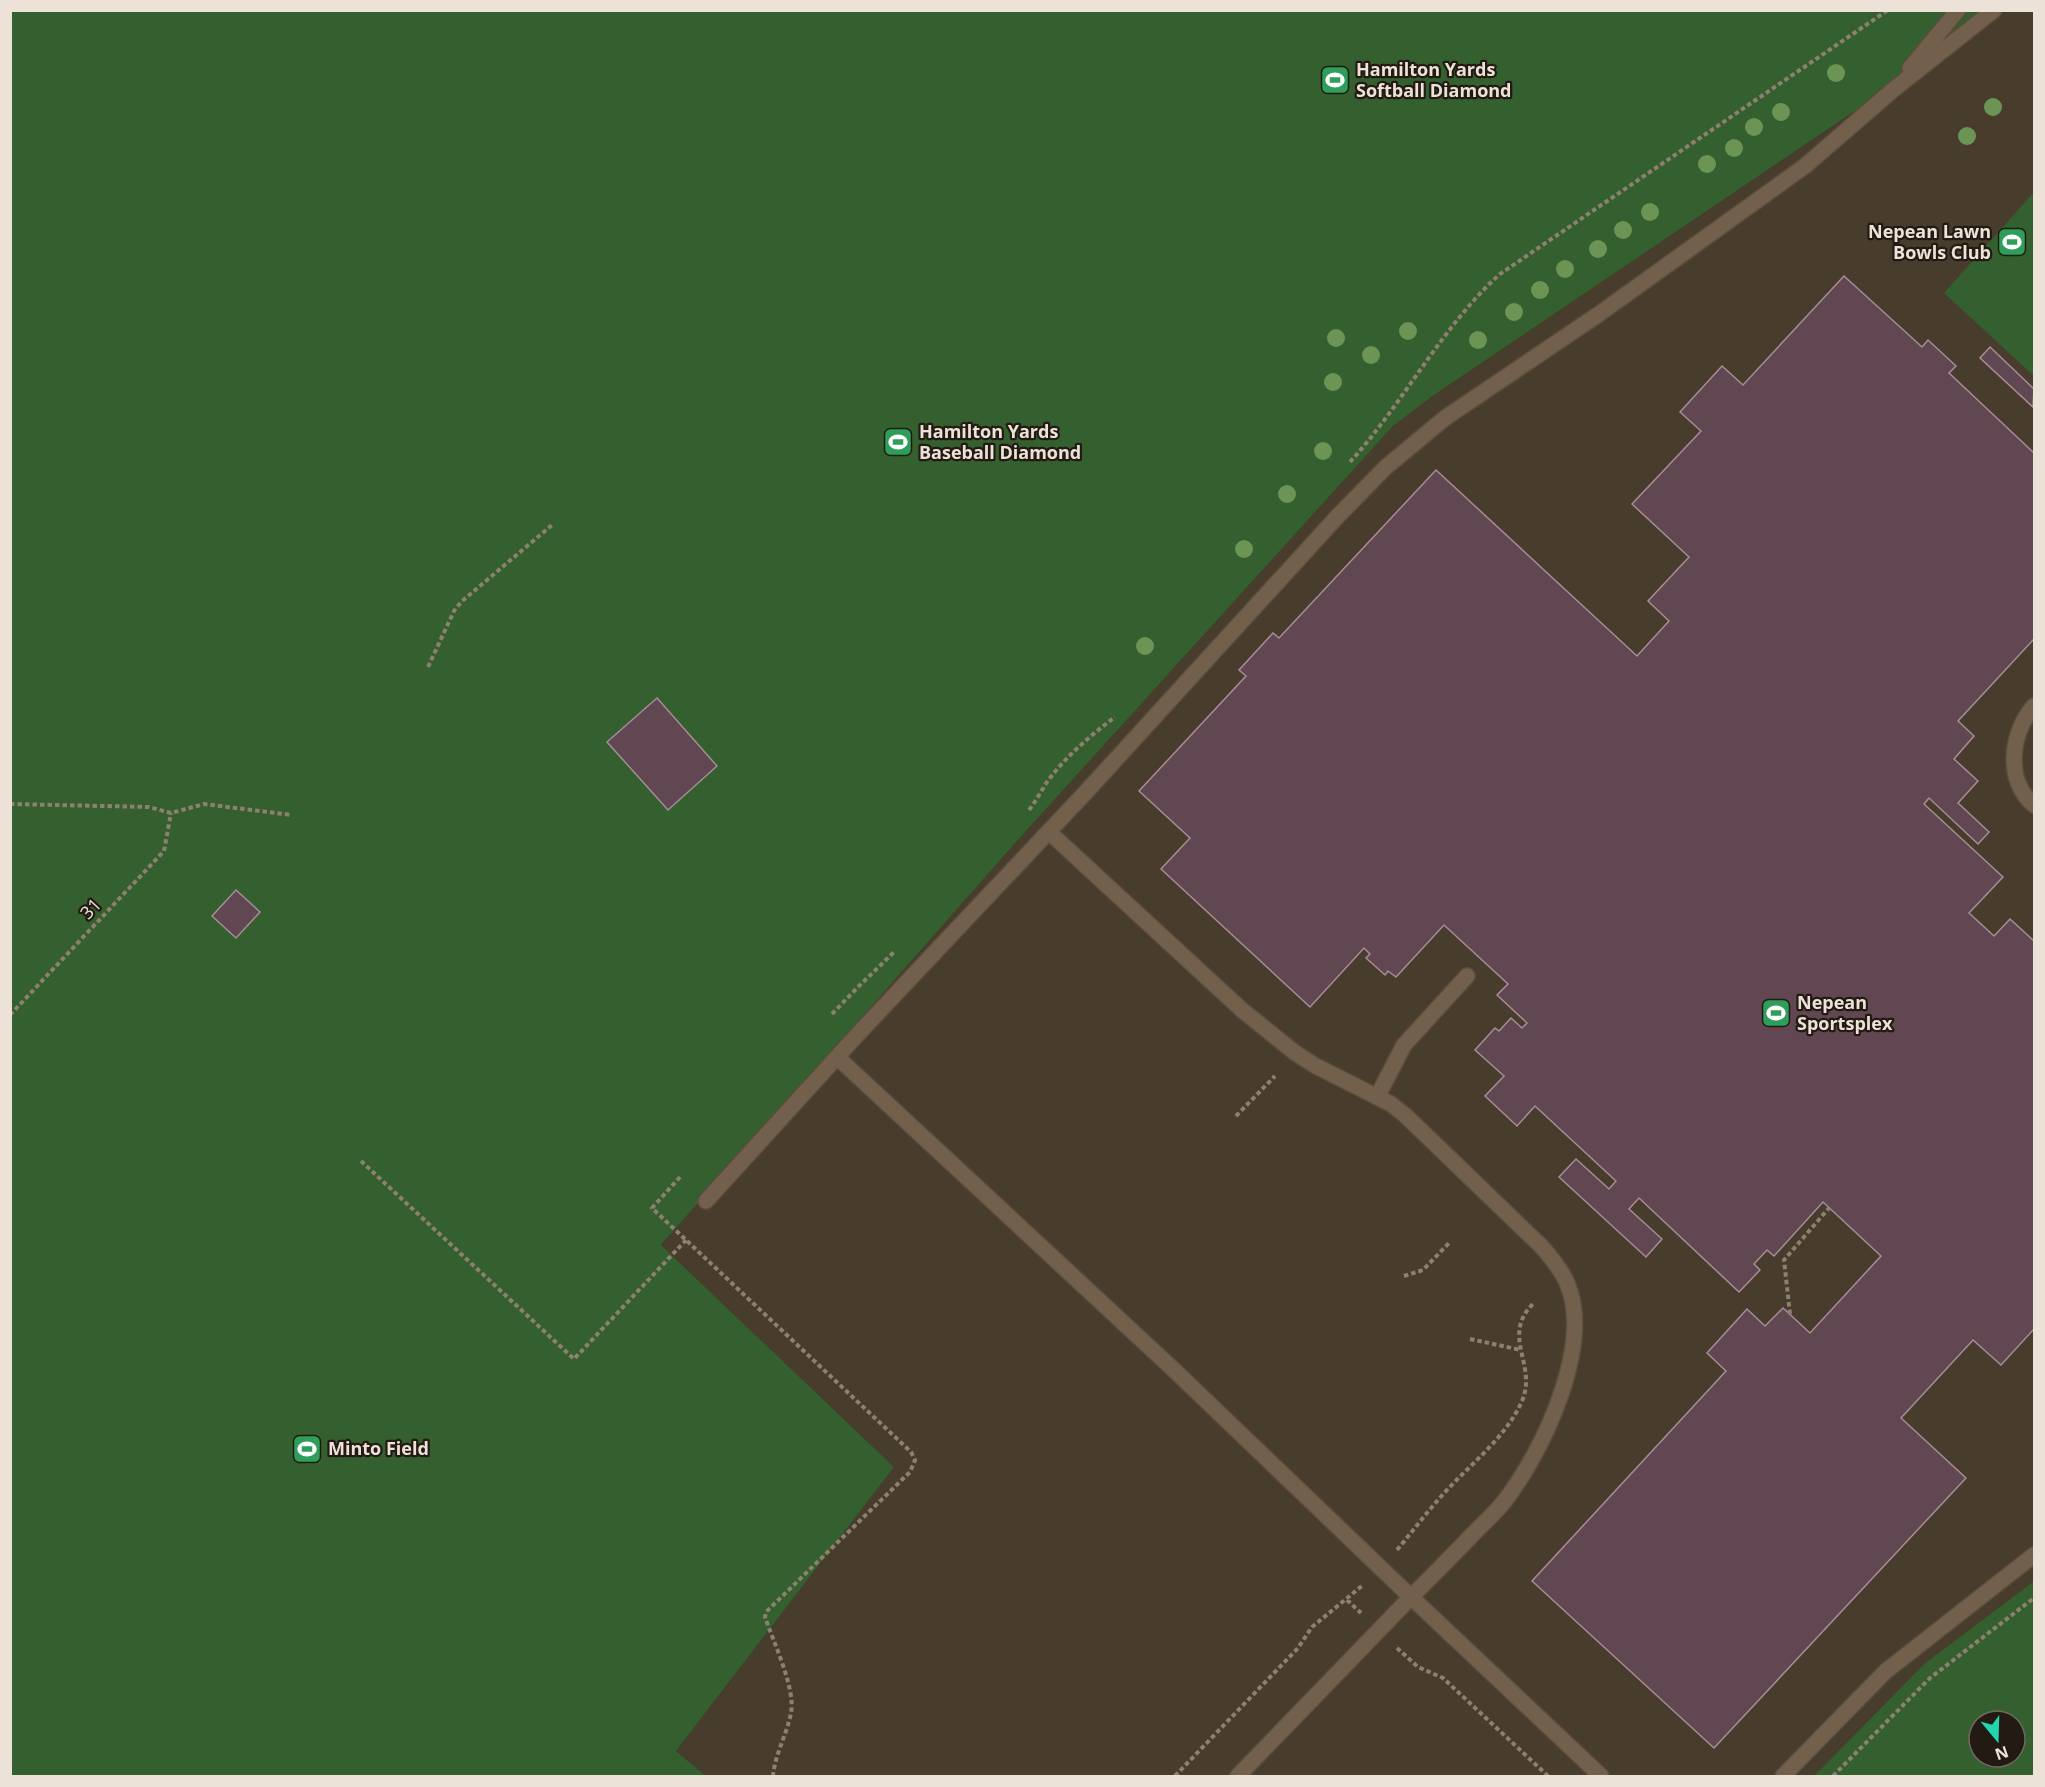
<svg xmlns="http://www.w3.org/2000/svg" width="2045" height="1787" viewBox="0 0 2045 1787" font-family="'Open Sans',sans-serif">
<rect width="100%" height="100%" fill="#41311f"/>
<path fill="#483d2d" d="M2003 11H2034V1581L1924 1664 1814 1776H706L676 1751 894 1467 661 1245 1017 841 1393 426 1434 395Z"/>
<path fill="#345f2e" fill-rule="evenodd" d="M11 11H2003L1434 395 1393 426 1017 841 661 1245 894 1467 676 1751 706 1776H11Z
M2034 192V376L1944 293Z
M2034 1581V1776H1814L1924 1664ZM1979 1721H2015V1757H1979Z"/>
<path fill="#604751" stroke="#a88c97" stroke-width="1.5" d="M1844 276 1922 347 1928 340 1956 366 1949 373 2034 453V639L1958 721 1974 736 1954 759 1978 781 1958 803 1989 832 1978 844 1929 798 1924 804 2003 877 1969 913 1994 936 2010 919 2034 941V1329L2001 1365 1973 1340 1901 1418 1966 1478 1714 1748 1532 1581 1726 1371 1707 1353 1747 1309 1765 1326 1783 1308 1810 1333 1881 1256 1823 1202 1774 1256 1767 1250 1754 1264 1760 1270 1739 1292 1639 1198 1629 1209 1662 1239 1646 1257 1559 1177 1576 1159 1609 1189 1616 1181 1535 1106 1517 1126 1485 1096 1504 1076 1475 1050 1495 1028 1499 1031 1511 1018 1522 1028 1527 1023 1497 995 1508 984 1444 925 1396 977 1388 971 1385 975 1366 958 1370 954 1364 948 1310 1007 1161 869 1190 838 1139 791 1246 676 1239 670 1273 633 1279 638 1436 470 1637 656 1669 621 1648 601 1689 557 1632 504 1701 431 1680 412 1722 366 1743 385Z
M1990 347 2034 389 2033 407 1980 358Z
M657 698 717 766 668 810 607 742Z
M236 890 260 912 236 938 212 916Z"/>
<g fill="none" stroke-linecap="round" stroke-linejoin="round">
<g stroke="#5a4d3d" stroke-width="18">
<path id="service" d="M1910 68 1958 10
M2034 706C2010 733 2005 781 2034 805
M1049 832 1242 1010 1294 1052 1314 1065 1391 1104 1406 1116 1541 1246C1551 1257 1561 1269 1567 1283 1594 1345 1542 1454 1503 1503 1495 1513 1484 1523 1475 1532 1454 1554 1432 1576 1411 1597L1601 1776
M837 1057 1173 1369 1411 1597 1238 1776
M1377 1097 1404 1045 1467 976
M706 1201 857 1035 1086 792 1337 517 1386 467 1445 418 1599 314 1805 166 1894 89 1994 10
M1783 1776 1886 1671 2034 1555"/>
</g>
<path stroke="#8d8071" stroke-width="4" stroke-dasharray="4.5 3" stroke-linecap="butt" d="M1350 462C1403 404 1442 326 1500 274L1888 10
M428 667 454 611 461 602 552 525
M10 804 149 807 171 813 204 804 292 815
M1029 810C1036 801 1041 791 1047 782 1066 756 1090 736 1115 717
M832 1014 858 987 894 952
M10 1015 164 851 171 813
M1236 1116 1275 1076
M361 1161 574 1359 686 1240
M680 1177 652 1208 911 1452 915 1460 910 1472 766 1612 765 1617C773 1641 796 1689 791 1713 787 1734 775 1754 773 1776
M1404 1276 1423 1270 1449 1243
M1790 1314 1784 1260 1829 1208
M1470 1339 1521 1350
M1397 1550C1411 1533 1424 1516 1438 1500 1465 1468 1505 1440 1522 1401 1538 1364 1499 1335 1535 1302
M1347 1600 1361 1613
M1397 1648 1418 1667 1443 1678 1548 1776
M1175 1776 1298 1648 1312 1627 1363 1585
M1833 1776 1930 1678 2034 1598"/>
<use href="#service" stroke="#72604d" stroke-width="15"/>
</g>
<g fill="#6b9455">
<circle cx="1836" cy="73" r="9"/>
<circle cx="1993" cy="107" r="9"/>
<circle cx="1781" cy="112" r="9"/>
<circle cx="1754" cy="127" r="9"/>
<circle cx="1967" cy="136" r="9"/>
<circle cx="1734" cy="148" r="9"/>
<circle cx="1707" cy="164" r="9"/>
<circle cx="1650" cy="212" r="9"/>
<circle cx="1623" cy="230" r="9"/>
<circle cx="1598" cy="249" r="9"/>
<circle cx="1565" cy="269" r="9"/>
<circle cx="1540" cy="290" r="9"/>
<circle cx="1514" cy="312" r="9"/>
<circle cx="1408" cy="331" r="9"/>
<circle cx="1336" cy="338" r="9"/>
<circle cx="1478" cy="340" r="9"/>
<circle cx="1371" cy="355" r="9"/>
<circle cx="1333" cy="382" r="9"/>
<circle cx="1323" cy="451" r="9"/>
<circle cx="1287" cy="494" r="9"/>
<circle cx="1244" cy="549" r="9"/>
<circle cx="1145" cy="646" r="9"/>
</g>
<defs>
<g id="stadium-square" transform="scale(1.5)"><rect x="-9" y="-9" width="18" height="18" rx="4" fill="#2e9e5b" stroke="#221a13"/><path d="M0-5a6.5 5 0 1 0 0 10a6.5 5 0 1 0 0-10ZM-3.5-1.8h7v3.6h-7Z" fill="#fff"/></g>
</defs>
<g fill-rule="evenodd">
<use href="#stadium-square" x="1335" y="80"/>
<use href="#stadium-square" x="2012" y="242"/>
<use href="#stadium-square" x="898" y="442"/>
<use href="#stadium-square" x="1776" y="1013"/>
<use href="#stadium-square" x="307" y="1449"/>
</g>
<g text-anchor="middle" stroke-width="4.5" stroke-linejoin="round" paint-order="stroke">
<g font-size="18" font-weight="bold" fill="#ece2d7" stroke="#221a13" text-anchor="start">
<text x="1356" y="76">Hamilton Yards<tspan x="1356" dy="21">Softball Diamond</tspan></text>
<text x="1991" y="238" text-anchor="end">Nepean Lawn<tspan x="1991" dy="21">Bowls Club</tspan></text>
<text x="919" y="438">Hamilton Yards<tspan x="919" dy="21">Baseball Diamond</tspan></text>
<text x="1797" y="1009">Nepean<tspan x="1797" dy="21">Sportsplex</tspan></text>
<text x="328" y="1455">Minto Field</text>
</g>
<g font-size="18" fill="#ece2d7" stroke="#221a13">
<text transform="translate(91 909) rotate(-47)" y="6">31</text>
</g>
</g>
<rect width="2045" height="1787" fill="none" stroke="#ece2d7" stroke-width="24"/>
<g transform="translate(1997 1739) rotate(161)"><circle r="28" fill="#221a13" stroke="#736a61" stroke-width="1.5"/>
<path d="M0-4.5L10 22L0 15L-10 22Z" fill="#23d5af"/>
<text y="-9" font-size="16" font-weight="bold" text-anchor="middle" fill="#ece2d7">N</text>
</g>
</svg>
